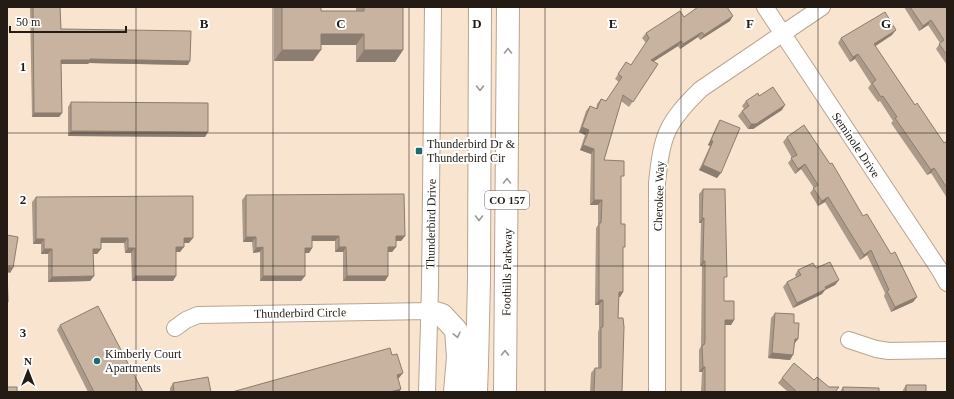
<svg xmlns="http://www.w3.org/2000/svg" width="954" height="399" viewBox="0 0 954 399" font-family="'Times New Roman',serif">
<rect width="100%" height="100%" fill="#f8e4cf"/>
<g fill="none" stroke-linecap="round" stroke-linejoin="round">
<g stroke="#b8a591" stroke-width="18">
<path id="minor" d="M765 7 939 269 947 283
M175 328 186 320 198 315 429 311
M849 340 876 349 889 351 947 350
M427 392 430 287 433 7
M657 392V183C662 135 666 123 701 89L822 7"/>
</g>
<g stroke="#b8a591" stroke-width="24">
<path id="trunk" d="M429 311 442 315 456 330 458 357 455 392
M474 381 477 363 479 280 480 7
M505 392 508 7"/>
</g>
<g stroke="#b8a591" stroke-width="24">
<path id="motorway" d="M476 392 477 363"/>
</g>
<use href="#minor" stroke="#fff" stroke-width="16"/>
<use href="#trunk" stroke="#fff" stroke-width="22"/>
<use href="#motorway" stroke="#fff" stroke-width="22"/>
</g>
<path fill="#ab9a89" d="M30 7H60L61 29 188 65 89 63 88 64H61L62 113 59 117H32Z
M274 7H321V11H356V7H403V50L395 62H356V45H321L313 61H274Z
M904 7H947V65L936 49 940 43 928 25 919 31Z
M684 17 730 21 700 40 698 37 680 49 678 46 653 62 658 64 629 107 621 101 604 160 621 180V224L623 250V292L620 297H619L618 318 622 392H590L591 373 595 368H598V332L599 329V305H595L596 228 598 225V205H590L591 154 580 150 585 135 579 132 586 111 590 106 596 109 597 104 601 99 606 101 619 82 615 79 626 62 631 65 646 43 642 38 646 33Z
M892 35 875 46 915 105 944 143 947 141V198L931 173 927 175 891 123 893 121 880 101 878 102 868 88 871 84 855 59 850 62 838 43 841 38Z
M759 96 782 110 753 129H748L738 116 742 111 744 109 742 106 746 101Z
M71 102 205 137 68 136V107Z
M720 120 717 178 699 170 710 146 708 145 717 125Z
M787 137 863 216 917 297 913 302 891 312 884 296 885 293 867 255 860 260 825 202 818 206 810 193 814 188 801 169 795 174 788 163 792 158 783 142Z
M703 189 724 281V301L734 320 731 325H725V392H701L702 372H699V350L701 346 702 266H700L701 223H699V194Z
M246 195 405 236 401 241H396V247L392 252H388V276L385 281H343V252H335V241H312V248L309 253H305V276L301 281H260V252L253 253 252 242H243L242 200Z
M36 197 189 243H184L180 252H176L173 281H132L131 253H125L124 243H101V249L97 254H93L94 276 90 281 48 282V254H41V244H33L32 202Z
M816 268 839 280 835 285 825 290 822 294 793 308 783 287 787 282 796 277 795 275 798 270Z
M775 313 794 323 798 339 794 344 790 360 768 358 771 318Z
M60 325 143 392H88L57 330Z
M782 378 814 380 829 387 835 392H788L778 383Z
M173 383 211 392H170V388Z
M906 385 926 392H903V390Z
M843 387 879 392H840Z"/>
<path fill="#8b7d6f" d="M733 16 730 21 700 40 704 35Z
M931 20 928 25 919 31 923 26Z
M896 30 892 35 871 49 874 44Z
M702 32 698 37 680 49 683 44Z
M321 34H364L356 45H313Z
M681 41 678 46 648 65 651 60Z
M282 50H321L313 61H274Z
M364 50H403L395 62H356Z
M858 54 855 59 850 62 853 57Z
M90 59 190 61 188 65 89 63 88 64H58L61 60Z
M785 105 782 110 753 129H748L751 124Z
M34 113H62L59 117H32Z
M582 127 589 130 585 135 579 132Z
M71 131 208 132 205 137 68 136Z
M711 140 713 141 710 146 708 145Z
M583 145 594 149 591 154 580 150Z
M805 164 801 169 795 174 798 169Z
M703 165 721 173 717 178 699 170Z
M934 168 931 173 927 175 931 170Z
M828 197 825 202 818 206 822 201Z
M594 200H602L598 205H590Z
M702 218H704L701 223H699Z
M312 236H339L335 241H309Z
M396 236H405L401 241H392Z
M246 237H256L252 242H243Z
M101 238H128L124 243H97Z
M184 238H193L189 243H180Z
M36 239H44L41 244H33Z
M176 247H184L180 252H172Z
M263 247 260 252 253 253 256 248Z
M339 247H346L343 252H335Z
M388 247H396L392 252H385Z
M128 248H135L131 253H125Z
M305 248H312L309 253H301Z
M44 249H52L48 254H41Z
M93 249H101L97 254H90Z
M871 250 867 255 860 260 864 255Z
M703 261H705L702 266H700Z
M7 267 13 268 10 273 7 272Z
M94 276 90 281 48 282 52 277Z
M135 276H176L173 281H132Z
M263 276H305L301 281H260Z
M347 276H388L385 281H343Z
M839 280 835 285 825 290 822 294 793 308 797 303 825 287Z
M619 292H623L620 297H615Z
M917 297 913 302 891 312 895 307Z
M599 300H603L599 305H595Z
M725 320H734L731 325H721Z
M795 339H798L794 344Z
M772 353 793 355 790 360 768 358Z
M703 367H705L702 372H699Z
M403 373 399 378 394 380 397 375Z
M401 389 399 392H390Z"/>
<path fill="#c7b39f" stroke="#8b7d6f" d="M33 7H60L61 29 191 31 190 61 90 59V60H61L62 113H34Z
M282 7H321V11H364V7H403V50H364V34H321V50H282Z
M698 7H727L733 16 704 35 702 32 683 44 681 41 651 60 658 64 633 102 623 95 604 160 624 161V176H621V224H625V247H623V292H619L618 318H623L624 327 622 392H594L595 368H601V327H603V300H599V223H601L602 200H594V149L583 145 589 130 582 127 590 106 597 109 601 99 606 101 622 77 618 74 626 62 631 65 649 38 646 33 680 11 684 17Z
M910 7H947V55L939 44 944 40 931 20 923 26Z
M885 12 896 30 874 44 915 105 917 103 944 143 947 141V188L934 168 931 170 895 118 897 117 883 96 881 97 872 83 876 80 858 54 853 57 841 38Z
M773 87 785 105 756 124H751L742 111 749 106 746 101 758 93 759 96Z
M71 102 208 103V132L71 131Z
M720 120 740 128 721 173 703 165 713 141 711 140Z
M804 125 830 164 832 163 863 216 867 214 891 254 895 252 917 297 895 307 887 291 889 290 871 250 864 255 828 197 822 201 813 188 818 185 805 164 798 169 791 158 797 155 787 137Z
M703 189H725L727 277H724V301H734V320H725V392H705V367H703L702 345H704L705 342V261H703L704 218H702Z
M404 194 405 236H396V247H388V276H347L346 247H339V236H312V248H305V276H263V247L256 248V237H246V195Z
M193 196V238H184V247H176V276H135V248H128V238H101V249H93L94 276 52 277V249H44V239H36V197Z
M7 235 18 237 13 268 7 267 8 302H7Z
M830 262 839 280 825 287 826 289 797 303 787 282 801 275 798 270 813 263 816 268Z
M98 306 143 392H94L60 325Z
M775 313 794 314V323H799L798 339H795L793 355 772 353Z
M390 348 392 355 397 354 403 373 397 375 401 389 390 392H232Z
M794 363 814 380 817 377 829 387H839L835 392H797L782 378Z
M208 377 211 392H174L173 383Z
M906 385H926V392H906Z
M7 387H17V392H7Z
M843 387 879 388V392H843Z"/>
<defs><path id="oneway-chevron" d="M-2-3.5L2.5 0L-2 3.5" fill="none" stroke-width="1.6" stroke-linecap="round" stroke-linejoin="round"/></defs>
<g stroke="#9c9895">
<use href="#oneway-chevron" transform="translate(508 51) rotate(-90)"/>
<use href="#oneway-chevron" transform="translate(480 88) rotate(90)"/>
<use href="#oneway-chevron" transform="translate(507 181) rotate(-90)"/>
<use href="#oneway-chevron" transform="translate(479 218) rotate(90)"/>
<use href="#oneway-chevron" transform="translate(457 335) rotate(77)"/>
<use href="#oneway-chevron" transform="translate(505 353) rotate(-89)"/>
</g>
<path fill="none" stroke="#231b14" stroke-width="1" stroke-opacity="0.55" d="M136 7V392M273 7V392M409 7V392M545 7V392M681 7V392M818 7V392M7 133H947M7 266H947"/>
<g fill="#1e6a71" stroke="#fff" stroke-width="1.5">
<rect x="415" y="147" width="8" height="8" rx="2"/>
<circle cx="97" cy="361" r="4"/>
</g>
<g text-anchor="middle" stroke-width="4" stroke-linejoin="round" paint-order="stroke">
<rect fill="#fff" stroke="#655f5a" stroke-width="1" x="485" y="191" width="44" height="18" rx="3"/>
<g font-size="11" font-weight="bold" fill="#231b14">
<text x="507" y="204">CO 157</text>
</g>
<g font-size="12" fill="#231b14" stroke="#fff" text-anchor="start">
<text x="427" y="148">Thunderbird Dr &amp;<tspan x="427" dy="14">Thunderbird Cir</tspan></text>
<text x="105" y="358">Kimberly Court<tspan x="105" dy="14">Apartments</tspan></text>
</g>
<g font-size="12" fill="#231b14" stroke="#fff">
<text transform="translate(856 145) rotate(56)" y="4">Seminole Drive</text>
<text transform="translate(659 196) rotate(-88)" y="4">Cherokee Way</text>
<text transform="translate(431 224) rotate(-89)" y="4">Thunderbird Drive</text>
<text transform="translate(507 272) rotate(-89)" y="4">Foothills Parkway</text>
<text transform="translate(300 313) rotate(-1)" y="4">Thunderbird Circle</text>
</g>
</g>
<g font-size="13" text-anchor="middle" font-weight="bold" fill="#231b14" stroke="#fff" stroke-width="4" stroke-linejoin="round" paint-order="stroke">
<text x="204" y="28">B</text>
<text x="341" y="28">C</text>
<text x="477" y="28">D</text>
<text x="613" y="28">E</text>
<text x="750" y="28">F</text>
<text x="886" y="28">G</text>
<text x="23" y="71">1</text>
<text x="23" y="204">2</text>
<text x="23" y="337">3</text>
</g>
<rect width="954" height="399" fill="none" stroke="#231b14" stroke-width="16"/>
<g transform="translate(28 371)" stroke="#ffffff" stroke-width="3" paint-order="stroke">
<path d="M0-3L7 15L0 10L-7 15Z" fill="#231b14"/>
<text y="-6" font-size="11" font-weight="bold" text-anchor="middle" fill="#231b14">N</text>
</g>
<path d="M10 26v6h116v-6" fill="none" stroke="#231b14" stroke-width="2"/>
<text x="16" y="26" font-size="12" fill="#231b14" stroke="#ffffff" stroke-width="3" paint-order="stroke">50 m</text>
</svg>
